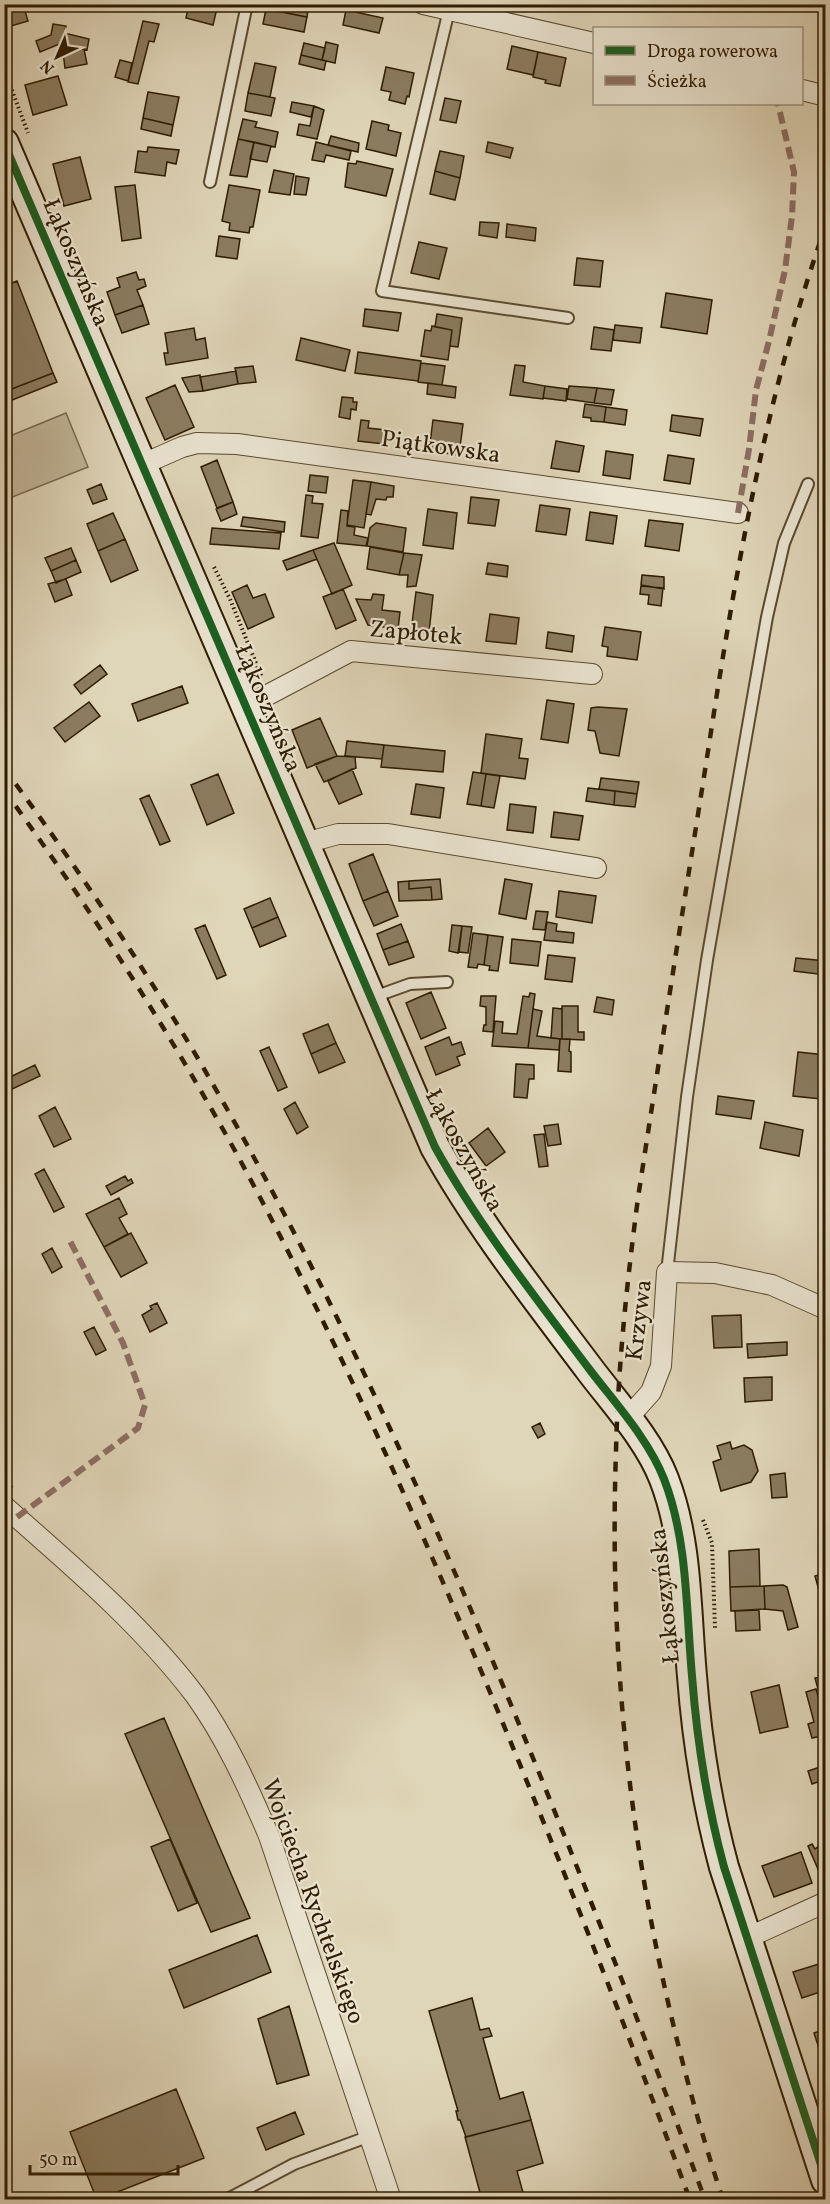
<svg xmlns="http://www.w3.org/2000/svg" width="830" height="2204" viewBox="0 0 830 2204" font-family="Vollkorn,serif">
<rect width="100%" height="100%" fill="#dfd5b8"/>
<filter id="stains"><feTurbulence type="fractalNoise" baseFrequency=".00333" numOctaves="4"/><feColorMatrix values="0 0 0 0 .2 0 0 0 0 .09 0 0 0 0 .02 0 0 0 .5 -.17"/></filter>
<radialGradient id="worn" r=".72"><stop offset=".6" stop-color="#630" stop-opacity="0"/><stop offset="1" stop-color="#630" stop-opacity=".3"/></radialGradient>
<path fill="#c1b699" stroke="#78694d" stroke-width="1.5" d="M66 413 88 467 5 500V438Z"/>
<path fill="#8b7c60" stroke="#2f1c01" stroke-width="1.5" d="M4 4H23L28 21 4 28Z
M189 4H218L213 25 186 18Z
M267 4H309L307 17 266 9Z
M266 9 307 17 304 32 263 24Z
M346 10 383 18 379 33 343 25Z
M143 21 159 24 154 42 149 41 138 84 128 82Z
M53 24 66 26 62 43 40 52 36 41 51 35Z
M64 33 89 39 87 50 62 44Z
M326 42 338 45 335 63 322 60Z
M304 43 325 48 322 60 301 55Z
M62 44 84 49 87 64 65 68Z
M512 46 538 52 533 75 507 69Z
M538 52 566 58 560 86 545 83 546 80 533 77Z
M301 55 326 61 324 70 299 64Z
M120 60 132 63 128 81 115 77Z
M255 63 276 67 270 97 248 93Z
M386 67 414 73 409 97 407 96 405 104 389 100 391 92 381 90Z
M58 76 67 105 33 115 25 85Z
M148 92 179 97 173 125 143 118Z
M248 93 275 98 271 116 245 111Z
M445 98 461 101 456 123 440 120Z
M292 102 314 106 311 117 290 112Z
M314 106 324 110 317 139 297 135 299 124 310 126Z
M143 118 173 125 171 136 141 129Z
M243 119 257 122 255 127 278 132 275 147 238 139Z
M372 121 389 125 388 130 401 133 396 156 366 149Z
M331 136 359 143 358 152 328 145Z
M238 139 254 142 247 177 230 175Z
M254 142 271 146 267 162 250 159Z
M316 142 351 151 349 160 326 155 324 162 312 160Z
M488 142 513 148 510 158 486 152Z
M148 147 179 150 176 164 167 162 165 176 135 172 138 151 147 152Z
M440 151 464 156 460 178 435 171Z
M80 157 91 199 64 206 53 164Z
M357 161 393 169 386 196 345 187 348 163 356 164Z
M274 170 294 174 290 195 269 192Z
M435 171 460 178 455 200 430 194Z
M296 176 309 178 306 195 294 194Z
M135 185 141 238 122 241 115 187Z
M229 185 260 190 253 227H250L249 233 229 230 230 223 222 221Z
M480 222 499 223 497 238 479 235Z
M507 224 536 228 535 241 506 237Z
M219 236 240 239 237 259 216 256Z
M419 242 447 248 439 279 411 273Z
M577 258 603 261 600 287 574 285Z
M136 272 139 280 144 279 146 286 137 290 143 305 115 315 107 292 120 287 117 278Z
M17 281 53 373 4 392V286Z
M666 293 712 300 707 334 661 327Z
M143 305 149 324 122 333 115 315Z
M365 309 401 313 398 331 363 326Z
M437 314 462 318 458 347 450 346 452 330 435 327Z
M615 325 642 328 640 343 613 340Z
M432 326 452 330 448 360 421 356 425 330 431 331Z
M594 327 614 330 611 351 591 349Z
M194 328 196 340 205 338 208 358 166 365 164 353H168L165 333Z
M301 338 350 350 345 371 296 360Z
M358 352 421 361 418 381 355 373Z
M421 363 445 366 442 385 418 382Z
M515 365 525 366 523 382 545 386 543 399 510 395Z
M253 366 256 382 238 384 235 368Z
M236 371 238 384 203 391 200 377Z
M53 373 57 382 5 403 4 392Z
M200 375 203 391 189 392 182 378Z
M428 383 456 387 455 398 427 394Z
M175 385 194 427 165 440 146 398Z
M545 386 567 389 566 401 543 398Z
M569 386 597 388 594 403 567 399Z
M597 388 614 390 611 405 594 403Z
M342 397 353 398V402H357L356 410 351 409 350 419 339 417Z
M585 404 606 407 604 422 591 421V418L583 417Z
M606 407 627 410 625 425 604 422Z
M672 415 703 419 700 436 670 431Z
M361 420 369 421 368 428 386 430 384 444 358 441Z
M433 420 463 424 459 455 429 451Z
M556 441 584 446 579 472 551 468Z
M606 451 633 455 630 479 603 475Z
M668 455 694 459 690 484 664 480Z
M217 460 233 502 217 508 201 467Z
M310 475 328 477 326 493 308 491Z
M353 480 371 482 364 528 347 525Z
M371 482 394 486 393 497H387L386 500 376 499 371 515 366 514Z
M101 484 107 499 93 504 87 490Z
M306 495 313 496 312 503 323 504 318 538 301 536Z
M471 497 499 500 495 526 468 523Z
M233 502 237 514 221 521 216 509Z
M540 505 570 509 566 535 536 531Z
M428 509 457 513 453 549 423 545Z
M341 510 348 511 347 526 355 527 354 535 368 538 366 546 337 543Z
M590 512 617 516 613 544 586 540Z
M113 513 125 539 98 551 87 524Z
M243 517 285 522 284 532 241 526Z
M649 520 683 524 679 551 645 546Z
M376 523 406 528 403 552 367 546 370 528Z
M212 528 281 533 279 549 210 544Z
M125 539 138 570 111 582 98 551Z
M334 543 352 585 332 594 313 550Z
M370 547 404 553 399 575 367 569Z
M71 548 76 560 51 571 45 558Z
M313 550 317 559 287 570 283 561Z
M404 553 422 555 416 586 407 587 408 575H399Z
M76 560 81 572 56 583 51 571Z
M488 563 508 566 507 577 486 574Z
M642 575 664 577V589L641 585Z
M66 579 72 595 55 602 48 584Z
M247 585 253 598 265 594 274 617 248 629 232 592Z
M641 586 663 588 661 606 648 604 649 595 640 594Z
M343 589 356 620 336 629 323 597Z
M416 592 433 595 429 633 411 631Z
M373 594 384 595 382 610 400 612 398 629 368 625 356 599 371 600Z
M490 614 519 618 516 644 486 641Z
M605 627 641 632 637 660 607 656 608 647 602 646Z
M548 632 574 636 572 652 546 648Z
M100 665 107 674 81 694 74 685Z
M182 686 188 703 138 721 132 704Z
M547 700 574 704 568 743 541 739Z
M89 702 100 716 65 742 54 728Z
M598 707 627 709 619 756 600 753 595 731 588 730 591 708Z
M320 718 337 756 307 768 292 730Z
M486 734 522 739 519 758 528 759 525 779 481 773Z
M347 741 384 745 382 759 345 756Z
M384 745 445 751 443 772 381 767Z
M337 756 355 757 356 768 324 782 315 764Z
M352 769 362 794 339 804 328 781Z
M473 772 486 774 481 806 467 804Z
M218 774 234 813 207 825 191 785Z
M486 774 500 776 494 808 481 806Z
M601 778 639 782 637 794 599 789Z
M416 784 444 788 440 818 411 814Z
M588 788 615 791 614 805 586 801Z
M615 791 637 794 635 807 614 805Z
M149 795 170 841 160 845 140 799Z
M510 804 536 807 533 833 507 830Z
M554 812 583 816 579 840 551 837Z
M373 854 388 891 363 901 349 864Z
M440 879 442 899 432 900 431 887 409 889V881Z
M505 879 532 884 526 919 499 914Z
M409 881V889L431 887 432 900 399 901 398 882Z
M388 891 398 916 374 926 363 901Z
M559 891 596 896 592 923 556 917Z
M270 898 278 917 252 928 244 909Z
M536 911 548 912 545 930 533 929Z
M278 917 286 936 260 947 252 928Z
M547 922 557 924 556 931 574 933 573 943 544 940Z
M401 924 408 941 383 950 377 934Z
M205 925 226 975 217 979 195 929Z
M452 925 462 926 458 953 449 951Z
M462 926 472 927 468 953 459 952Z
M473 933 488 935 484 965 478 964 477 968 468 967Z
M488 935 503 937 498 971 489 970 490 966 484 965Z
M512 939 541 942 538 966 510 963Z
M408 941 414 957 389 965 383 950Z
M548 955 575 958 572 982 545 979Z
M796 958 826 961V975L794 971Z
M431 992 446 1028 421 1039 406 1003Z
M530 993 535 994 528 1048 492 1046 495 1021 503 1022 502 1033 517 1034 523 996 529 997Z
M481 996H496L493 1032 483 1031 484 1025H486V1007L480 1006Z
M597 997 614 1000 612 1015 594 1012Z
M562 1006H578V1032H584V1040L562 1039Z
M553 1008 562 1009V1039L551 1038Z
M533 1009 542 1011 537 1036 560 1039 559 1050 528 1048Z
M328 1024 336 1043 311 1054 303 1034Z
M449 1037 452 1045 461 1042 465 1054 457 1057 460 1065 436 1075 425 1047Z
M560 1039H570L569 1051 571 1052V1072L558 1071Z
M336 1043 345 1062 319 1073 311 1054Z
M269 1047 287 1087 278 1091 260 1051Z
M798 1052 826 1055 821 1099 793 1096Z
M516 1064 534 1065V1079H529L527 1098 514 1097Z
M35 1065 40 1076 8 1091 4 1080Z
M718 1096 754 1101 751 1119 716 1114Z
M295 1102 308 1127 297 1134 284 1109Z
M55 1107 71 1139 54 1147 39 1116Z
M765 1122 803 1130 799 1156 760 1148Z
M558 1124 561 1144 548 1146 544 1126Z
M488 1128 505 1152 486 1166 469 1143Z
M544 1134 548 1166 539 1167 534 1135Z
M44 1169 64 1207 54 1212 35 1174Z
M125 1176 128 1181 131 1179 133 1183 111 1195 106 1186Z
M119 1198 127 1214 119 1218 128 1234 104 1247 86 1214Z
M131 1233 147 1263 121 1277 104 1247Z
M52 1248 62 1267 52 1273 42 1254Z
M157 1303 167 1323 150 1332 142 1315 152 1309 150 1306Z
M741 1315 742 1347 714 1348 712 1316Z
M94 1327 106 1350 96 1355 84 1332Z
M787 1342V1355L748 1358 747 1344Z
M772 1377V1400L745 1402 744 1378Z
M540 1423 545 1434 538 1438 532 1427Z
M730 1442 732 1449 744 1445 752 1450 758 1471 751 1482 721 1491 713 1462 721 1459 717 1446Z
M785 1473 787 1497 772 1498 770 1475Z
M826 1478V1498H819V1479Z
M759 1549 760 1586 730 1587 729 1551Z
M826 1573V1600L822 1601 815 1576Z
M783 1585 787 1587 798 1627 788 1630 783 1611 765 1609 764 1586Z
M764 1586 765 1609 731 1611 730 1587Z
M759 1610 760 1630 736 1631 735 1611Z
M826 1676V1718L815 1678Z
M779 1685 788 1727 760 1733 751 1692Z
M816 1689 826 1723V1735L812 1738 808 1724 814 1722 806 1692Z
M164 1718 250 1918 211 1932 125 1734Z
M826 1765V1779L812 1784 808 1771Z
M170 1839 197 1903 178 1911 151 1847Z
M812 1844 815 1849 819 1846 826 1860 824 1883 808 1846Z
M801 1852 812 1883 774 1897 762 1866Z
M257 1935 271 1972 184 2008 169 1970Z
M819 1964 822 1972 826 1970V1990L802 1998 793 1972Z
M472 1998 480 2030 489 2028 492 2036 483 2038 500 2099 523 2092 531 2120 466 2137 460 2120H458L456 2111H458L429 2011Z
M289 2006 309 2075 277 2084 258 2019Z
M826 2029V2060L823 2061 814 2033Z
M176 2089 204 2158 97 2200 70 2132Z
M295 2112 304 2134 266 2150 257 2128Z
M531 2120 543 2163 517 2171 524 2196 512 2200H482L465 2137Z"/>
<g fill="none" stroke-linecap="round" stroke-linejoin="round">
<g stroke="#5b4a2f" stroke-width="14">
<path id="lane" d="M449 10 382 291 568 318
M210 182 247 4
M371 998 410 984 447 982
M667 1272 687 1097 707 960 767 617 784 543 808 484
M226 2200 294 2164 370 2136"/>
</g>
<g stroke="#5b4a2f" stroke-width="22">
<path id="street" d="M423 4 594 43
M802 90 826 96
M141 465 182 447 197 443 237 444 738 513
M247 706 351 651 592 674
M305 843 338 834H388L596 868
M627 1419 651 1392 661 1366 667 1272 715 1273 772 1285 826 1309
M4 1506C72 1566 140 1623 195 1695 226 1738 248 1787 269 1836L391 2200
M747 1938 826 1902"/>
</g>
<g stroke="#2f1c01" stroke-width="32">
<path id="secondary" d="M4 143 435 1147C479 1226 536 1298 590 1370 615 1403 649 1440 664 1479 688 1541 686 1610 692 1676 697 1741 707 1804 724 1867L826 2180"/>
</g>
<path stroke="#2f1c01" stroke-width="4" stroke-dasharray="1.5 3" stroke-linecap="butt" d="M4 69 28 133
M214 567 230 599 262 678
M4 1481 12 1488
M703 1520 712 1543 715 1628"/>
<use href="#lane" stroke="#eae4d1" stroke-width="10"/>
<use href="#street" stroke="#eae4d1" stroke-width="20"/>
<use href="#secondary" stroke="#eae4d1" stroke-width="28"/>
<path stroke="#2f1c01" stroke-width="4.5" stroke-dasharray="10 10" stroke-linecap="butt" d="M4 768C74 863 140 961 200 1062 334 1291 442 1535 542 1780 598 1919 654 2058 705 2200
M4 790C88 905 165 1025 234 1149 329 1323 410 1503 487 1685 558 1855 626 2026 690 2200
M723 2200C643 1956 607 1708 616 1451 618 1366 627 1282 638 1198 660 1053 683 909 706 764 734 582 764 399 826 225"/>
<path stroke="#8d6e63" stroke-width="6" stroke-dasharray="12 6" stroke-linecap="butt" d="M738 513 749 449 756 390 769 341 785 270 792 216 794 172 778 104
M17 1517 138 1428 145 1405 123 1343 70 1241"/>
<g stroke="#eae4d1" stroke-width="11">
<path id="cycleway" d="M4 143 435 1147C479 1226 536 1298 590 1370 615 1403 649 1440 664 1479 688 1541 686 1610 692 1676 697 1741 707 1804 724 1867L826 2180"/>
</g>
<use href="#cycleway" stroke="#1b5e20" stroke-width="8"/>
</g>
<g text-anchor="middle" stroke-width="4.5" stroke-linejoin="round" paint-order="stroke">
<g font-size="24" fill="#2f1c01" stroke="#eae4d1">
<text transform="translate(77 262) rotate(67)" y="8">Łąkoszyńska</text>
<text transform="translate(441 446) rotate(8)" y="8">Piątkowska</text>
<text transform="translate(416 632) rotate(5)" y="8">Zapłotek</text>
<text transform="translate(269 708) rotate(67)" y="8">Łąkoszyńska</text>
<text transform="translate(465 1150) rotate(61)" y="8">Łąkoszyńska</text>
<text transform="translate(638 1320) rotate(-83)" y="8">Krzywa</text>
<text transform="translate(664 1596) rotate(-96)" y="8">Łąkoszyńska</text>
<text transform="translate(314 1901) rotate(70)" y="8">Wojciecha Rychtelskiego</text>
</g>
</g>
<rect width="830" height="2204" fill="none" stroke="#dfd5b8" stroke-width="24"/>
<rect x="6" y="6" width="818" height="2192" fill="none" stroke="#2f1c01" stroke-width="3"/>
<rect x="12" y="12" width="806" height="2180" fill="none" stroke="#2f1c01" stroke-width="1.5"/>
<rect x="593" y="27" width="210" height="78" fill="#eae4d1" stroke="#9f947e" stroke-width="1.5"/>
<rect x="605" y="46" width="30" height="9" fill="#1b5e20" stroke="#9f947e" stroke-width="1.5"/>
<text x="647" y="57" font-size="18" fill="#2f1c01">Droga rowerowa</text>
<rect x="605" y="76" width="30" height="9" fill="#8d6e63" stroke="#9f947e" stroke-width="1.5"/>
<text x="647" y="87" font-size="18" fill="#2f1c01">Ścieżka</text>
<g transform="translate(57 57) rotate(224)" stroke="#eae4d1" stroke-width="4.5" paint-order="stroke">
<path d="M0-4.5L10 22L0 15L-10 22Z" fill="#2f1c01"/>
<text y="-9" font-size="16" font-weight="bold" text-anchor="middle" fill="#2f1c01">N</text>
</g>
<path d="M30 2165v9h148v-9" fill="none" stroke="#2f1c01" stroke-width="3"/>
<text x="39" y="2165" font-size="18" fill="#2f1c01" stroke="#eae4d1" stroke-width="4.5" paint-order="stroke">50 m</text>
<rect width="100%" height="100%" filter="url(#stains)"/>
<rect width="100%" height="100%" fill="url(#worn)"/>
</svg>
